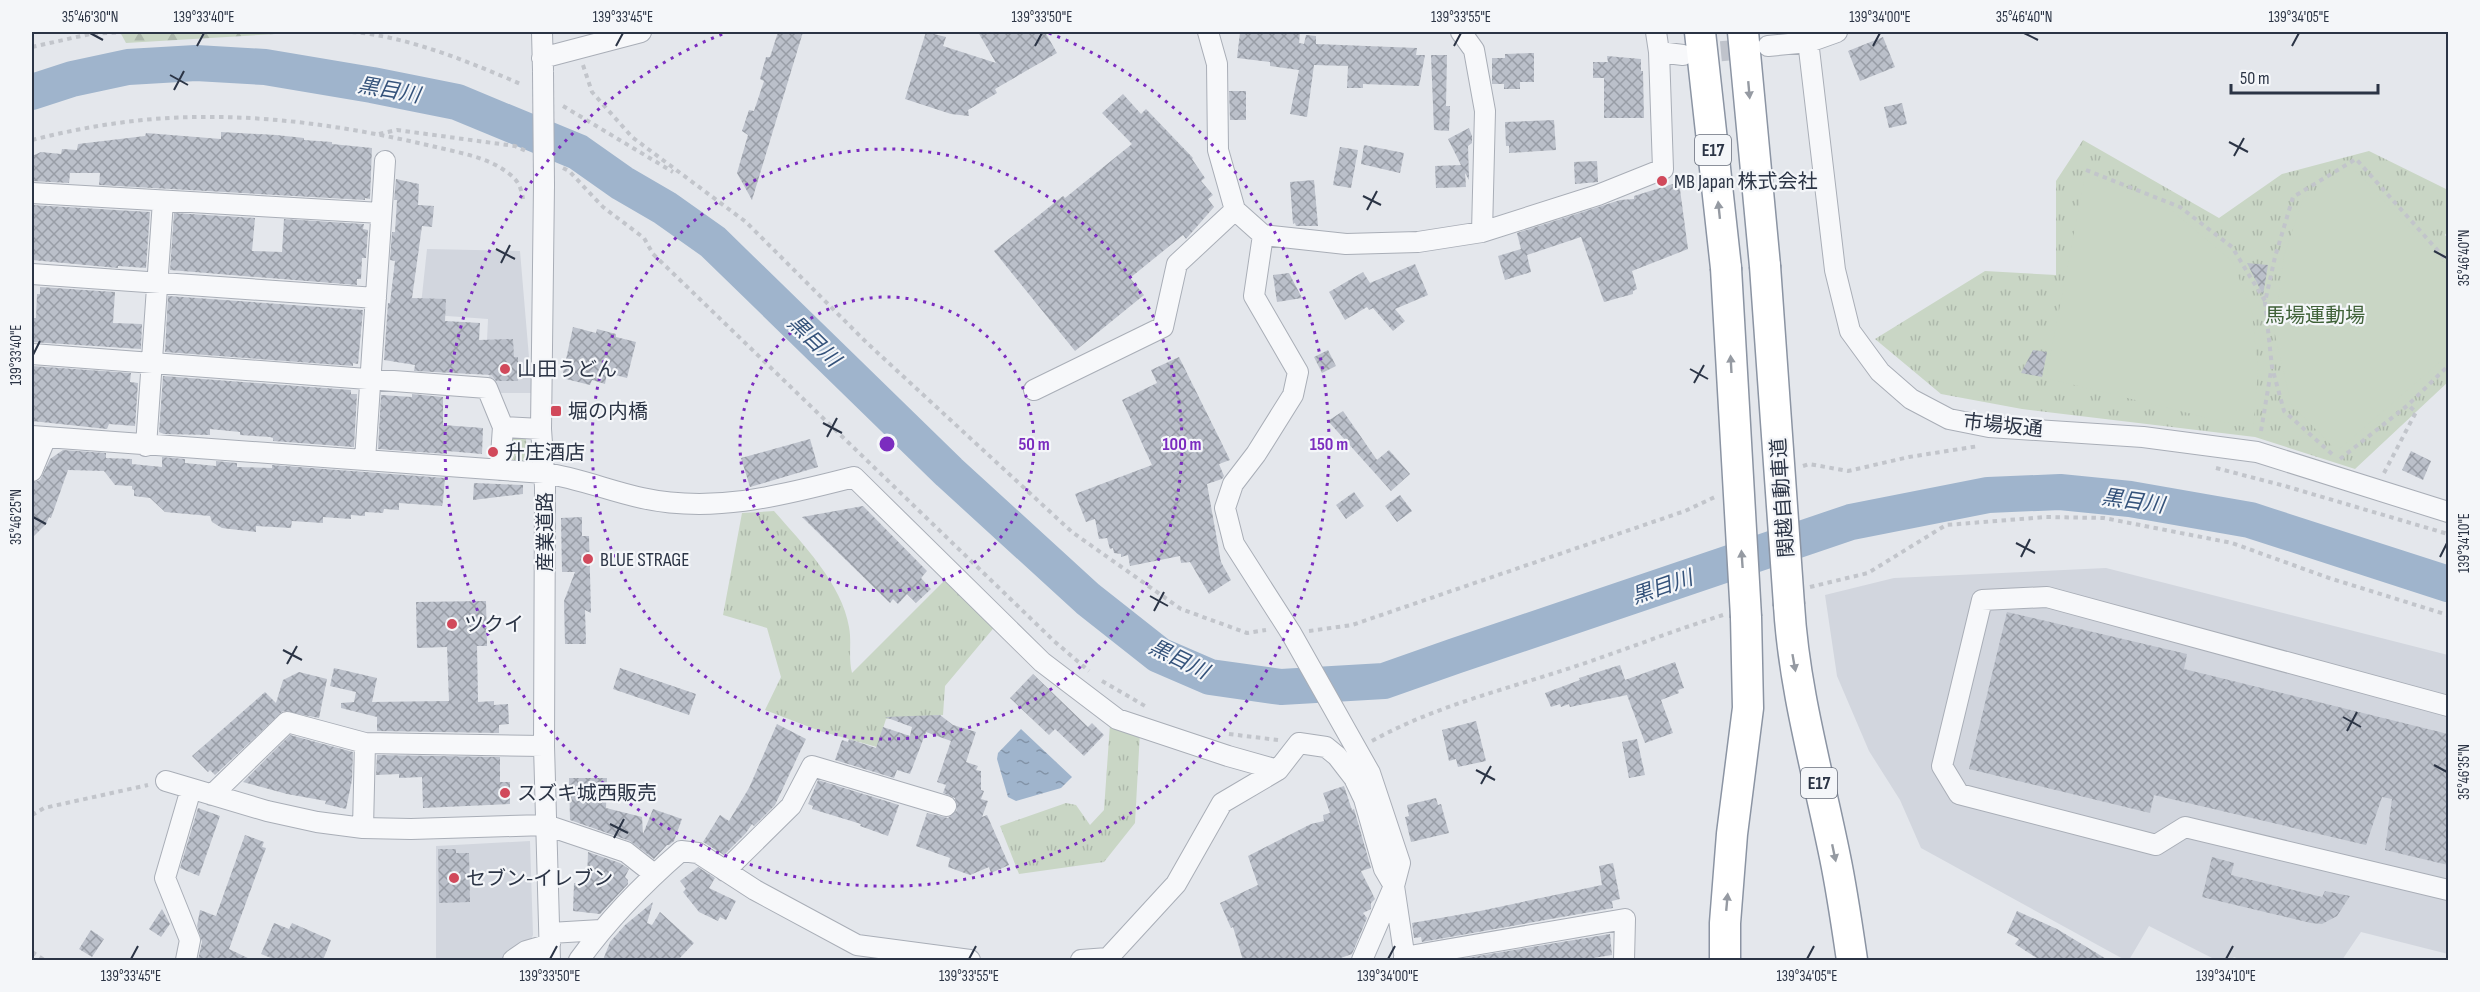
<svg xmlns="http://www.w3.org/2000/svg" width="2480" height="992" viewBox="0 0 2480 992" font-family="'Sofia Sans Condensed','Noto Sans JP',sans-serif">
<defs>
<pattern id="forest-firs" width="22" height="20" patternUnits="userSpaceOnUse" patternTransform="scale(1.5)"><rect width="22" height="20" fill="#c9d6c5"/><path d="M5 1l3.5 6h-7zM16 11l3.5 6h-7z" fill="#adb8ab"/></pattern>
<pattern id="park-tufts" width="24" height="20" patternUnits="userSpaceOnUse" patternTransform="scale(1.5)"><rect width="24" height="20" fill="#c9d6c5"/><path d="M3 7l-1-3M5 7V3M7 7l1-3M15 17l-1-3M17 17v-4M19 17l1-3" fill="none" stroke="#adb8ab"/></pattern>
<pattern id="water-ripples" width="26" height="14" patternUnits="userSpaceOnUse" patternTransform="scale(1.5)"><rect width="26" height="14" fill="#9fb4cc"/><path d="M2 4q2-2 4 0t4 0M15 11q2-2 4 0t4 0" fill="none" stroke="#8293a7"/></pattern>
<pattern id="building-cross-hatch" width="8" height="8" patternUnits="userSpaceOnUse" patternTransform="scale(1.5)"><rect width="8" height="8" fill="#bbc0ca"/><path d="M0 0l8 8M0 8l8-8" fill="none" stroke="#989da6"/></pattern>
</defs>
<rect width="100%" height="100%" fill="#e4e7ec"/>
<path fill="#d2d6de" d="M427 249 520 251 532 393H498L490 381 486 362 488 319 420 314Z
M2106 568 2448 655V954L2361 932 2342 960H2242L2234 957 2231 960H2216L2149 926 2129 960H2125L1921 848 1900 800 1869 751 1837 676 1825 595 1894 578Z
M530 841 533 935 529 944 506 960H436V846Z"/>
<path fill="url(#forest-firs)" d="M120 32H310L126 43Z"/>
<path fill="url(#park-tufts)" d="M2083 140 2219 218 2282 174 2369 151 2448 190V230L2445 235 2448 239V382L2355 469 2255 437 2022 409 1941 394 1875 339 1985 271 2056 275V181Z
M526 438 527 461 510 462 509 439Z
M774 511C802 543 842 584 849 627 852 643 848 657 852 673L947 578 997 624 945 686 943 715 886 719 877 747 820 731 765 710 781 677 767 628 723 615 742 513Z
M1110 724 1140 732 1135 823 1104 862 1019 874 1000 826 1066 803 1076 805 1090 825 1104 810Z"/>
<path fill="#c9d6c5" d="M2351 166 2448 267V355L2337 451 2291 404 2274 330 2284 256 2303 199Z
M2085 176 2156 197 2233 262 2252 313 2258 371 2253 429 2046 378Z"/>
<path fill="url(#water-ripples)" d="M1021 729 1072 777 1061 788 1016 801 1008 797 997 759 998 753Z"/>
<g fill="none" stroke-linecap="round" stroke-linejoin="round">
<path stroke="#9fb4cc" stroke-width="36" d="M32 92 72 79 128 67 196 63 265 67 372 85 457 102 578 152 622 183 665 208 713 242 949 472 1088 599 1159 655 1210 677 1281 687 1384 681 1455 656 1851 522 1988 495 2060 492 2130 499 2250 520 2448 584"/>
</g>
<path fill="url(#building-cross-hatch)" d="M778 32H803L752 200 737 173 748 135 742 131 749 110 754 111 764 81 760 79 766 57H770Z
M926 32 946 37 943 46 996 63 978 32H1045L1057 53 995 89 997 93 968 110 969 116 951 114 905 99Z
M1240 32H1300L1299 43 1304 44 1306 35 1316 36V44L1417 48 1416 55H1425L1419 86 1363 84V88H1347L1348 66 1314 65 1307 117 1290 114 1299 70 1270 66V62L1237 58Z
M1883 37 1895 67 1860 81 1848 51Z
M1534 53V82H1520V89H1504V84H1492V58H1505V54Z
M1431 55H1447L1446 106H1450L1449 131 1434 130Z
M1607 56 1641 59V71H1643L1644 118H1604V78H1593V62H1608Z
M1229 91H1246V120H1230Z
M1123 94 1141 114 1146 109 1193 158 1192 159 1205 178 1201 181 1213 195 1208 199 1214 207 1186 239 1183 235 1130 278 1144 295 1075 351 994 251 1063 196 1065 198 1132 144 1102 113Z
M1902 103 1907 124 1889 128 1884 107Z
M1554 120 1556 150 1509 153V146H1506L1505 122Z
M1469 128 1472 136V143L1468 146 1469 180 1465 173 1466 187 1436 188 1435 166 1461 165 1448 139Z
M221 132 276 135 304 138V140L332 142V144L372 148 370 199 365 198V200L99 185 100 173H70L69 183 32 181V156L41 152 61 154 62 149 77 150 78 144 145 136 146 133 221 139Z
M1364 145 1404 153 1400 173 1361 164Z
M1340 147 1358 150 1351 188 1333 185Z
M1597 161 1598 182 1575 184 1574 162Z
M396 179 419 184 418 205 434 206 432 227 422 226 412 298 446 299 445 321 480 323 479 340 513 339 514 357H518V381H496L492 375 414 371 415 365 384 360 388 303H390L395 261 390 260 392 232H395L397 200H394Z
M1314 180 1318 226H1296L1295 223 1293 224 1290 182Z
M1679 182 1688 249 1632 271 1637 289 1633 291V294L1604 302 1581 237 1527 255 1531 272 1505 280 1498 256 1521 249 1517 233 1620 200 1634 199V196Z
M32 205 150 212 146 268 118 266V268L32 260Z
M174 213 255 218 252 251 282 252 284 219 364 224 363 229 368 230 366 258H362L361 279H357V285L170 270Z
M2247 263 2268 265 2263 295Z
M1415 264 1428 295 1395 309 1405 321 1393 331 1373 308 1369 310 1367 307 1345 320 1329 292 1363 272 1370 283Z
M1289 273 1302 298 1277 302 1273 275Z
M40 287 115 292 113 323 142 324 141 349 32 342 33 318H36L37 294H40Z
M168 296 363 310 358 364 353 363V366L165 352Z
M573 327 596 333 597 329 616 334V337L636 342 627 378 607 373 605 384 592 380 590 385 562 378Z
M1328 350 1336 366 1322 373 1314 357Z
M2033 350 2047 352 2042 377 2021 373Z
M1179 357 1230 460 1219 464 1224 476 1222 479 1207 484 1221 562 1231 580 1209 594 1190 562 1181 563 1180 556 1130 566 1128 555 1121 557V554L1114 553 1113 548 1110 549 1107 538 1099 539 1095 519 1086 522 1075 494 1152 465 1122 400 1157 383 1151 370Z
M32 366 131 373 130 382 138 383 135 426 109 424 107 429 32 421Z
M163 376 351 390V394H357L354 447 273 441V438L270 437 240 435V432L210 429V435L164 434 159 432Z
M412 394 443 397V425L483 428 482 454 447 451V454L378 449 381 395 412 397Z
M1343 411 1377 460 1389 450 1410 474 1391 491 1328 421Z
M810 439 818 467 750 487 741 458Z
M63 450 106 453V458L132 459V464L162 467V457L185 459V463L216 466V461L237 463V467L272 468V465L445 478 443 501 442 506 399 503V510L384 509 383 513 365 512V516L351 515V519L323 517V523L292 521 291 528 256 526V532L222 528 212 522 210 516 165 512 150 498 134 496V490L132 489V486L115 485 104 471 68 470 51 518 49 517 46 524 32 538V483L40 480 50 459Z
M2411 451 2431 461 2423 480 2402 470Z
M474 483 523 485V494L473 500Z
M1354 492 1364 506 1346 519 1336 505Z
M1400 495 1412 511 1397 522 1385 506Z
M863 506 927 571 921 578 931 589 916 603 907 594 898 604 893 599 890 603 802 517Z
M582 517V536H589L591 613 585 610 586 644H565L564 601 575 572H562L561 518Z
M486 601 487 646H477L478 702 494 701V705L508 704 509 724 499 725V733L377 731V717L341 708V703L354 702 356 692 330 686 334 668 377 678 372 702 449 701 447 647 417 648 416 602Z
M2007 612 2187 654 2184 669 2448 734V865L2385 850 2392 799 2382 797 2366 845 2154 795 2150 813 1969 769Z
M1675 662 1684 688 1678 690 1679 693 1661 700 1673 733 1645 743 1627 695 1570 707 1569 704 1561 707 1560 704 1551 707 1545 693 1580 680 1579 678 1620 665 1625 680Z
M620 668 696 694 689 715 613 689Z
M299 672 327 679 319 718 283 711 215 775 210 770 208 772 192 756 265 692 276 703 283 680Z
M1033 674 1088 727 1092 723 1104 735 1084 756 1055 729 1049 735 1010 698Z
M940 715 953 725 976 732 966 762 978 766 976 770 981 771V790L984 791 981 799 988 801 982 817 987 815 1009 865 991 873 989 867 970 875 948 867 950 858 916 846 927 813 948 818 957 810 955 798 943 793 946 785 937 782 951 741 926 732 910 774 897 770 894 778 835 760 842 740 848 742 849 739 876 748 883 727 910 736 912 727 885 717Z
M1476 721 1486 761 1458 767 1456 759 1449 761 1442 730Z
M777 724 806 739 775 805 754 826 752 824 746 833 724 855 703 842 720 815 729 821 749 788Z
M290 735 353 752 352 780 346 809 325 804 326 801 287 794 243 782Z
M1637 739 1645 775 1629 778 1622 742Z
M377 755 500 757V782H510V804L423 808 422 777 399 778V774L376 775Z
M569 778H607L606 808 642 817 643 834 653 809 682 819 674 841 669 845H667L654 859 630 841 570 820Z
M818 780 899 805 888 836 860 826 861 824 812 809 813 806 808 804Z
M1344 786 1352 810 1354 809 1371 868 1361 871 1375 899 1371 903V909L1363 913 1367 918 1352 954 1335 960H1243L1233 927 1231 928 1220 903 1258 885 1248 856 1311 824 1324 821 1323 815 1330 813 1323 793Z
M1436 798 1438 805 1441 804 1449 833 1411 842 1405 817 1409 816 1407 805Z
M198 808 220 816 199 876 180 868Z
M245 835 264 842 262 847 266 848 229 949 252 960H198L202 942 197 926 200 910 216 916Z
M438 849H456V853H469L470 902 439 903Z
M588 852 620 863 629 869 625 877 628 880V884L600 914 573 911 574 883H582V880H587Z
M2212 857 2234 863 2231 875 2322 897 2325 891 2350 896 2337 916 2322 924 2311 923 2202 897Z
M1613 863 1620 899 1612 901 1613 908 1422 942 1421 937 1414 938 1412 923 1480 911 1602 885 1599 866Z
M698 867 715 878 709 888 736 901 726 920 720 917 718 921 699 912 683 892 686 889 680 881Z
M653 902 647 923 652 925 660 912 694 943 678 960H603L610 942 625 925Z
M162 909 170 924 161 937 149 929Z
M2017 911 2057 929 2108 960H2040L2015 944 2019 939 2007 933Z
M274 923 289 929 292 923 331 940 323 960H276L261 954Z
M91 930 104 939 92 957 79 949Z
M1610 934 1612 955 1581 960H1454Z"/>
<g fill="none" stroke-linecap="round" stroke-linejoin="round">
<path stroke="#bfc3cb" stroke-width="20" stroke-dasharray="20 10" stroke-linecap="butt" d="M1691 54 1755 48"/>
<g stroke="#a9aeb7" stroke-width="22">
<path id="minor" d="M542 32 543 70
M1208 32 1217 64 1218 150 1235 210 1263 235 1346 244 1418 242 1482 232 1598 195 1663 169 1659 52 1656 32
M1461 32 1474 50 1485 111 1482 232
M1807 32 1835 270 1850 331 1880 372 1911 399 1949 419 1989 427 2143 437 2257 452 2448 512
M1768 46 1809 42 1837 32
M1659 52 1683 55
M542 58 641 32
M544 185 541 429 545 487 544 746 550 960
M32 193 381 213
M1263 235 1254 296 1298 372 1293 395 1256 454 1233 484 1225 508 1234 544 1291 633 1370 773 1400 863 1394 886 1362 960
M32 274 376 298
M32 354 487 388 503 427 541 429
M1034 390 1163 327 1177 264 1235 210
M32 436 544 473C579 478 609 491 642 498 715 514 783 495 854 477L1042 662 1117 719 1228 756 1278 770
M146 446 163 201
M365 460 385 161
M500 470 503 427
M32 471 46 437
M2448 706 2047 597 1982 600 1942 766 1959 794 2156 845 2185 827 2448 890
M365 743 544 746
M166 781 267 811 317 822 363 828 411 829 546 825 626 852 654 874
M212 795 287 722 365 743 363 828
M725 871 791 806 812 766 946 806
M550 933 601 930
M1404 957 1625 919 1624 960
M186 960 190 940 165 878 191 789
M513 960 526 951 550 944
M579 960C608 920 643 884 681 851L698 853 755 890 857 945 970 960
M1081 960 1108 958 1176 884 1222 803 1278 770 1299 743 1326 747 1337 756 1354 778 1364 799 1384 869 1394 886 1405 960"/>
</g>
<g stroke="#8b94a3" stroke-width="33">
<path id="highway" d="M1700 32 1726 268
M1743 32 1765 266
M1789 605C1794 690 1818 773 1835 857 1842 891 1847 926 1852 960
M1725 960V923L1732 834 1748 708 1746 617"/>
</g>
<path stroke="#c2c5cb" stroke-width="4" stroke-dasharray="4.5 4.5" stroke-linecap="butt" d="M352 32C407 36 472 63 523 85
M32 47 90 34 123 32
M583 65 592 92 632 137 746 222 867 343 1072 532 1181 609 1247 633 1266 630
M563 106 673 172
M379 134 397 130 515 146 526 151
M32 140C87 126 144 117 202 117 280 116 360 129 436 147 460 153 488 157 508 173 518 180 521 187 523 199
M563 168 569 171 603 207 644 238 653 254 1054 641 1089 671
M2086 170 2180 207 2232 247 2265 301
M2261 431 2271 371
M2332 454 2284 411 2272 367 2265 302 2275 257 2293 197 2356 159 2448 262
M2340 459 2408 405 2448 366
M1803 466 1809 464 1848 471 1909 457 1979 446
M2216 468 2285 486 2448 534
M2384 473 2416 412 2408 405
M1810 587 1868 573 1946 525 2046 517 2104 518 2232 543 2329 578 2448 615
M1309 631 1352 625 1685 511 1717 496
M1102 681 1145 706
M1229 734 1278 740
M1372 741C1431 708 1499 691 1564 670 1617 653 1669 632 1723 615
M32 815 44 808 148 785
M32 952 44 960"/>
<use href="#minor" stroke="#f7f8fa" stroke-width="20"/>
<use href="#highway" stroke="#fff" stroke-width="30"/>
<g stroke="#a9aeb7" stroke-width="22" stroke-linecap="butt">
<path id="minor-bridge" d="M543 72 544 185"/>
</g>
<g stroke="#8b94a3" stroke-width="33" stroke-linecap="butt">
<path id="highway-bridge" d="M1765 266 1789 605
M1726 268 1746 617"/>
</g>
<use href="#minor-bridge" stroke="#f7f8fa" stroke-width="20"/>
<use href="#highway-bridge" stroke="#fff" stroke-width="30"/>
</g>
<defs><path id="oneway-solid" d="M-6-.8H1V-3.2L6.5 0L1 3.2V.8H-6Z" transform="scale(1.5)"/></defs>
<g fill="#959aa2">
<use href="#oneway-solid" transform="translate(1749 90) rotate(85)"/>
<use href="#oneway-solid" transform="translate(1719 210) rotate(-96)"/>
<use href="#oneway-solid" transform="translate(1731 364) rotate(-93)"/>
<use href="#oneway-solid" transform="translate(1742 559) rotate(-94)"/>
<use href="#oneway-solid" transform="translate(1794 663) rotate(80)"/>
<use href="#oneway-solid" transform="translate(1834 853) rotate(78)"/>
<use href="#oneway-solid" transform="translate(1727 902) rotate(-85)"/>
</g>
<path fill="none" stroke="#2b3445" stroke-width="2" d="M90 33 103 40M2024 33 2038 40M197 46 204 33M616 46 623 33M1035 46 1042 33M1454 46 1461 33M1873 46 1880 33M2292 46 2299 33M170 75 188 85M174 90 184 71M2229 142 2248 152M2234 156 2244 138M1363 196 1381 205M1367 210 1377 191M496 249 515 259M2434 251 2447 258M501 263 510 245M33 355 40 341M1690 369 1708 379M1694 383 1704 365M823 423 842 433M827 437 837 418M33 517 46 524M2016 543 2035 553M2021 557 2030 539M2440 557 2447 543M1150 596 1168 606M1154 611 1164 592M283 650 302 660M287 664 297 646M2343 717 2361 727M2347 731 2357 712M2434 765 2447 772M1476 770 1495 780M1481 784 1491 766M610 824 628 833M614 838 624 819M131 959 138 946M550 959 557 946M969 959 976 946M1388 959 1395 946M1807 959 1814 946M2226 959 2233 946"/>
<g fill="none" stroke="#7b2cbf" stroke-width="3" stroke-dasharray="3 6">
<circle cx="887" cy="444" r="147"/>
<circle cx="887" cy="444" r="295"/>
<path d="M1049 33A442 442 0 1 1 725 33"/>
</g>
<g fill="#d1495b" stroke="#f4f6f9" stroke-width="2">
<circle cx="1662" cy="181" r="6"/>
<circle cx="505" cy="369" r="6"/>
<rect x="550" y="405" width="12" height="12" rx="3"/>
<circle cx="493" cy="452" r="6"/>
<circle cx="588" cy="559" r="6"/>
<circle cx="452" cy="624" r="6"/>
<circle cx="505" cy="793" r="6"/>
<circle cx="454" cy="878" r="6"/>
</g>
<g text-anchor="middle" stroke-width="4.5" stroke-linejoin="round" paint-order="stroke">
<g fill="#f4f6f9" stroke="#676e7b" stroke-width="1.5">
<rect x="1695" y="135" width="36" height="30" rx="4.5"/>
<rect x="1801" y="768" width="36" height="30" rx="4.5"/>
</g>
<g font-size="18" font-weight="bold" fill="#2b3445">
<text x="1713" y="156">E17</text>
<text x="1819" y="789">E17</text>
</g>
<g font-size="20" fill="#2b3445" stroke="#f4f6f9" text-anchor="start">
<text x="1674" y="188">MB Japan 株式会社</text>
<text x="517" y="376">山田うどん</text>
<text x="568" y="418">堀の内橋</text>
<text x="505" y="459">升庄酒店</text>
<text x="600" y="566">BLUE STRAGE</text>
<text x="464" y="631">ツクイ</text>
<text x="517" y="800">スズキ城西販売</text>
<text x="466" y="885">セブン-イレブン</text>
</g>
<g font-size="20" fill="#3f6138" stroke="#f4f6f9">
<text x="2315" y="322">馬場運動場</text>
</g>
<g font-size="20" fill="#2b3445" stroke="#f4f6f9">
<text transform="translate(2003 425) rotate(6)" y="7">市場坂通</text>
<text transform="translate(1782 498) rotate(-94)" y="7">関越自動車道</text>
<text transform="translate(545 532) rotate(-90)" y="7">産業道路</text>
</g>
<g font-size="21" font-style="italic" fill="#34527a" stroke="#f4f6f9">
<text transform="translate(389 90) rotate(10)" y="7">黒目川</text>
<text transform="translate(814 341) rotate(44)" y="7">黒目川</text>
<text transform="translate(2133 501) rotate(8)" y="7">黒目川</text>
<text transform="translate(1662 587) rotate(-19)" y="7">黒目川</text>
<text transform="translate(1179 659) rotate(26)" y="7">黒目川</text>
</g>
</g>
<circle cx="887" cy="444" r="9" fill="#7b2cbf" stroke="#f4f6f9" stroke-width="3"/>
<g font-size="18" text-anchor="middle" font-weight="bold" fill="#7b2cbf" stroke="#f4f6f9" stroke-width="4.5" stroke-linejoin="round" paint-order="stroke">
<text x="1034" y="450">50 m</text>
<text x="1182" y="450">100 m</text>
<text x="1329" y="450">150 m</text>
</g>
<rect width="2480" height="992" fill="none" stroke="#f4f6f9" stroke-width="66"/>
<path d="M2231 84v9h147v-9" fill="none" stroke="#2b3445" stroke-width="3"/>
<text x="2240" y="84" font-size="18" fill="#2b3445" stroke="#f4f6f9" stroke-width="4.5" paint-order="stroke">50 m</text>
<rect x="33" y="33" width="2414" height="926" fill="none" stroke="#2b3445" stroke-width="2"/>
<g font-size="15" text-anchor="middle" fill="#2b3445">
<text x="90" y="22">35°46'30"N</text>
<text x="204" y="22">139°33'40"E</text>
<text x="623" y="22">139°33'45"E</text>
<text x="1042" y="22">139°33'50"E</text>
<text x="1461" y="22">139°33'55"E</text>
<text x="1880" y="22">139°34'00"E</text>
<text x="2024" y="22">35°46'40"N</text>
<text x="2299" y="22">139°34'05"E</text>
<text transform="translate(2464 258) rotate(-90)" y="5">35°46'40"N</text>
<text transform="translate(16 355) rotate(-90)" y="5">139°33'40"E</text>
<text transform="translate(16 517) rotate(-90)" y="5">35°46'25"N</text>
<text transform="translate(2464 543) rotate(-90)" y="5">139°34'10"E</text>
<text transform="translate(2464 772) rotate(-90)" y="5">35°46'35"N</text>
<text x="131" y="981">139°33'45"E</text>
<text x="550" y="981">139°33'50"E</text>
<text x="969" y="981">139°33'55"E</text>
<text x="1388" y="981">139°34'00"E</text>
<text x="1807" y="981">139°34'05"E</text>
<text x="2226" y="981">139°34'10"E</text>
</g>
</svg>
